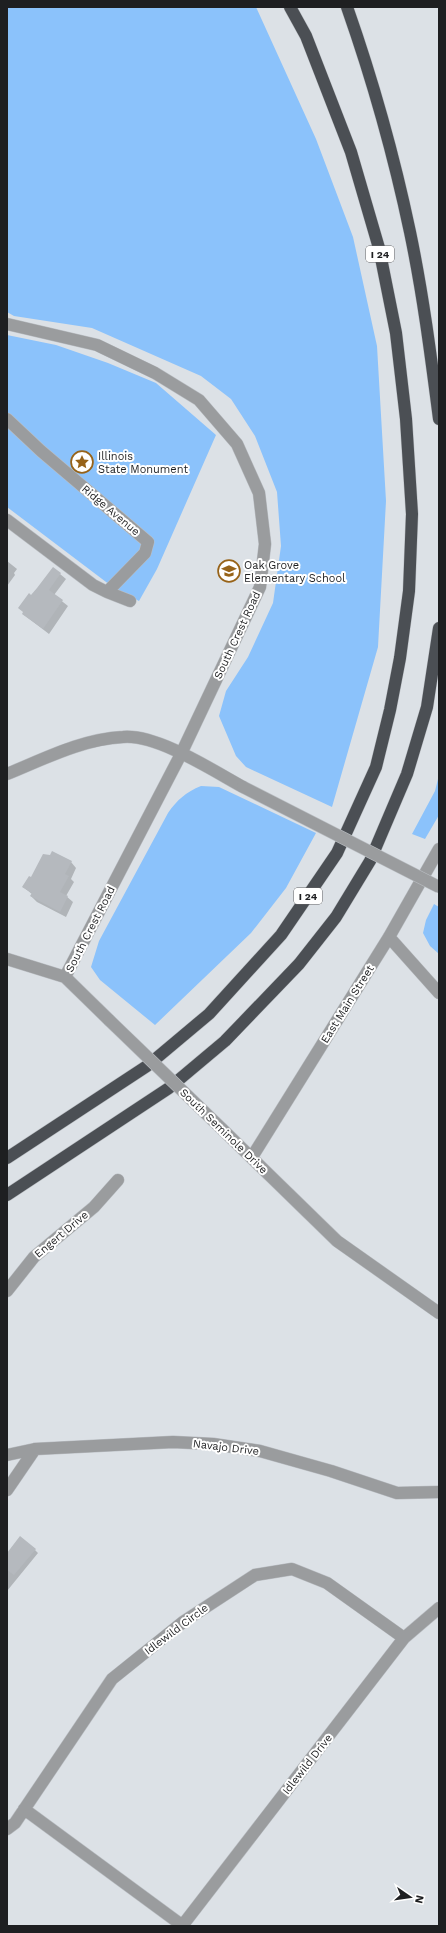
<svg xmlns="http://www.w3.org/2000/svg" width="446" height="1933" viewBox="0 0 446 1933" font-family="'Work Sans',sans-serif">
<rect width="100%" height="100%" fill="#dce1e6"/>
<path fill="#8bc2fb" d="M7 7H256L316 139 353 237 377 346 386 501 378 647 332 807 246 767 236 756 219 716 226 691 248 657 273 603 281 546 277 492 255 436 231 399 201 376 92 328 14 316 7 312Z
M7 335 56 345 108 363 156 383 216 435 157 569 139 601 114 588 7 507Z
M439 775V815L425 839 412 834 435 791Z
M201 786 219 787 316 833 286 888 251 933 155 1025 100 980 91 967 99 941 168 813C177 800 186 792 201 786Z
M434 904 439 907V954L430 946 423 933 426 920Z"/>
<path fill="#0003" d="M7 561 17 569 14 573 15 575 7 586Z
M60 574 66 579 54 595 68 606 49 634 23 614 31 596Z
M71 862 76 868 71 879 74 882 66 896 73 902 66 917 37 902 31 896 32 894 23 887 32 879Z
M35 1550 38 1553 7 1591V1554Z"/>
<path fill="#b5b9be" d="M53 567 61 573 49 590 63 600 43 629 22 614 23 612 18 608 29 593 31 595 37 588Z
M52 851 72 861 65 874 69 876 60 892 68 896 60 912 30 896 32 893 22 887 29 876 31 877 43 854 50 855Z
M20 1536 36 1549 14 1575 7 1570V1553Z"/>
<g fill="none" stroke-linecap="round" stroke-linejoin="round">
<g stroke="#babec3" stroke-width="13">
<path id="minor" d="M7 324 97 345 155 373 199 400 237 444 259 493 265 544 260 587 181 754 65 977
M7 419 41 451 148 542 145 553 107 592 93 585 7 520
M107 592 130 601
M7 774C44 759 82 739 123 737 157 734 212 770 243 787
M389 937 439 993
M7 959 65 977 109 1020
M222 1129 337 1241 439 1313
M252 1157 389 937 439 849
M7 1291 34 1257 94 1207 118 1180
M7 1455 35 1449 173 1442 213 1444 260 1451 331 1471 397 1493 439 1492
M7 1490 35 1449
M24 1809 183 1926
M7 1829 15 1823 112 1679 183 1622 255 1575 292 1569 327 1583 404 1638
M182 1926 404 1638 439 1608"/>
</g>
<g stroke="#babec3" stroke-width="13">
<path id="highway" d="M347 7C373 81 394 156 410 232 423 294 431 357 439 419
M7 1158 147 1066 209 1014 281 935 337 853 376 767 390 710 400 658 409 591 412 514 406 419 396 333 379 248 351 152 306 36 290 7
M7 1195 169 1088 225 1041 299 964 336 917 370 861 407 774 427 707 439 628"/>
</g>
<use href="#minor" stroke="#9a9c9e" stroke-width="12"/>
<use href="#highway" stroke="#4b4f54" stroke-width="12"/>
<g stroke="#babec3" stroke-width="13" stroke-linecap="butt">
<path id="minor-bridge" d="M243 787 439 887
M109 1020 222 1129"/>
</g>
<use href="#minor-bridge" stroke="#9a9c9e" stroke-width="12"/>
</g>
<defs>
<g id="sight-ring" transform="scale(1.15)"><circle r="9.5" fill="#fff" stroke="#976319" stroke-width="1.5"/><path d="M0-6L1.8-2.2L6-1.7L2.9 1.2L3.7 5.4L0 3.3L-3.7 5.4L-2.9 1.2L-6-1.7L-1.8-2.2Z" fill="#976319"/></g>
<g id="school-ring" transform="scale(1.15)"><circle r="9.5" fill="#fff" stroke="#976319" stroke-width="1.5"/><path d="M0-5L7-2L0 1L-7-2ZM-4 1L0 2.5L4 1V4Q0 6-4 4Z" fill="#976319"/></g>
</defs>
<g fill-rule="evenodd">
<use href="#sight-ring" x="82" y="462"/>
<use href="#school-ring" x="229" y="571"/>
</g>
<g text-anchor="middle" stroke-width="4" stroke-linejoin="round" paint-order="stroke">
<g fill="#fff" stroke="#626264" stroke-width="1">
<rect x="366" y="246" width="28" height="16" rx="3"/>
<rect x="294" y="888" width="28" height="16" rx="3"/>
</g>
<g font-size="10" font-weight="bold" fill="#1e1f21">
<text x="380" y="258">I 24</text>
<text x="308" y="900">I 24</text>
</g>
<g font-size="11" fill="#1e1f21" stroke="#fff" text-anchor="start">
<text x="98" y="460">Illinois<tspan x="98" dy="13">State Monument</tspan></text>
<text x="244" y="569">Oak Grove<tspan x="244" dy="13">Elementary School</tspan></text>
</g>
<g font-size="11" fill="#1e1f21" stroke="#fff">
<text transform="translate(111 510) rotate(40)" y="4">Ridge Avenue</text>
<text transform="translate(237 635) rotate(-65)" y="4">South Crest Road</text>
<text transform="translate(90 929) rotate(-63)" y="4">South Crest Road</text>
<text transform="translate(347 1004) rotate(-58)" y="4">East Main Street</text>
<text transform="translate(224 1131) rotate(44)" y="4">South Seminole Drive</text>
<text transform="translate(61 1234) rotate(-40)" y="4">Engert Drive</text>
<text transform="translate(226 1447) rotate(7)" y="4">Navajo Drive</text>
<text transform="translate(176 1629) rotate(-37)" y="4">Idlewild Circle</text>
<text transform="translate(307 1764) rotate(-52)" y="4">Idlewild Drive</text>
</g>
</g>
<rect width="446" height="1933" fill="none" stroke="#1e1f21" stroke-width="16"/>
<g transform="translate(410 1897) rotate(103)" stroke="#ffffff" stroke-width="3" paint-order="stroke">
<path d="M0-3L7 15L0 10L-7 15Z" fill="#1e1f21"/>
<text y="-6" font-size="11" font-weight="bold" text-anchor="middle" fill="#1e1f21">N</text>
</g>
</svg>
